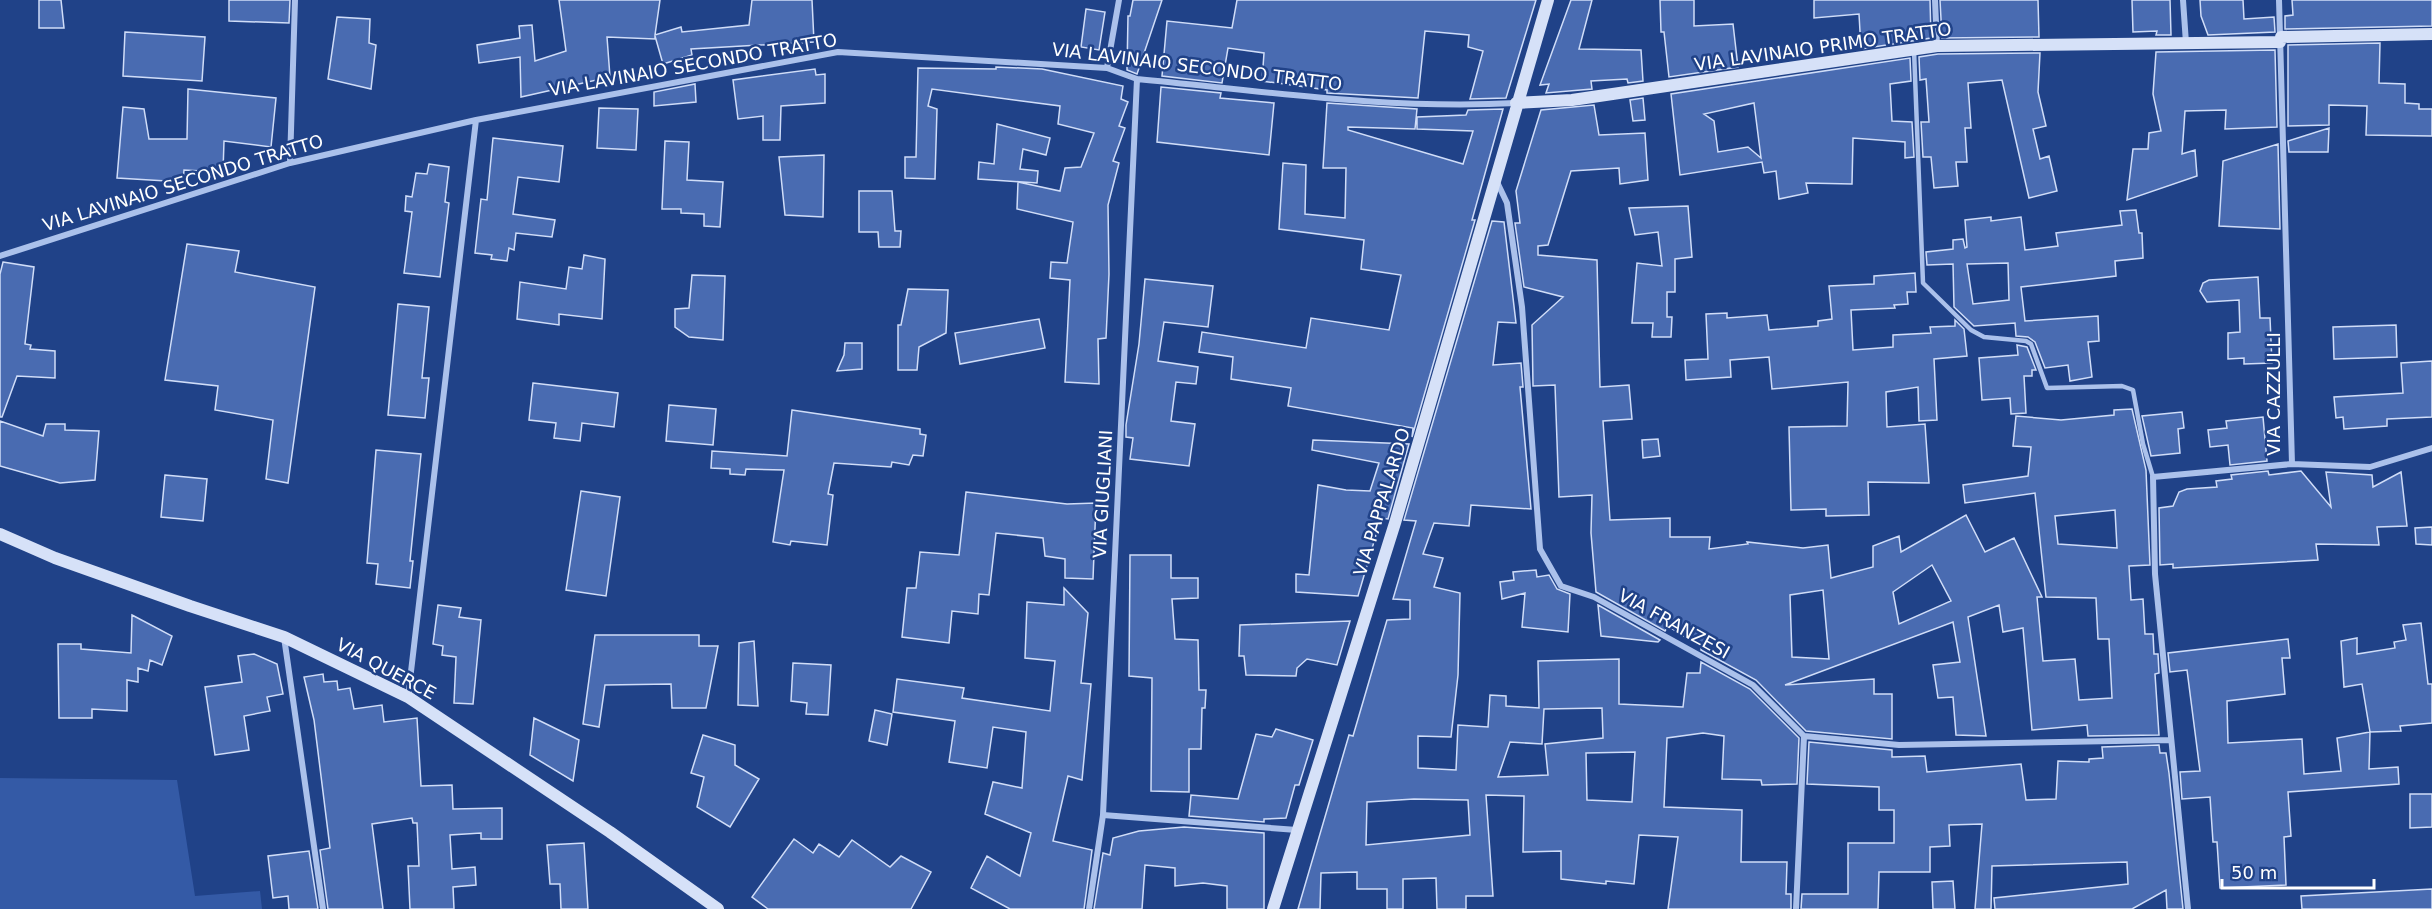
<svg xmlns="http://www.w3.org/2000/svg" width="2432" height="909" viewBox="0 0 2432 909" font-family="'DejaVu Sans',sans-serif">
<rect width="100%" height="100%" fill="#204288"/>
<path fill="#345aa6" d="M0 778 177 780 195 896 260 891 262 909H0Z"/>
<path fill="#496bb1" stroke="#d0ddf8" stroke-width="1.5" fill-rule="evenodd" d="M39 0H61L64 28H39Z
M229 0H290L289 23 229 21Z
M559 0H660L655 35 681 27 682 32 749 25 752 0H812L814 42 691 49 692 55 663 64 655 36V39L607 37 610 77 521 97 520 57 479 63 477 45 520 38 519 26 532 25 535 61 566 51Z
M1133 0H1162L1137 74 1127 70 1128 16H1130Z
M1237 0H1536L1506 98 1470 99 1483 51 1468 47 1469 35 1425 31 1418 98 1327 93V90L1262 81 1264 53 1228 48 1222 83 1162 76 1167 21 1232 28Z
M1571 0H1592L1579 49 1641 50 1643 81 1628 83 1627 79 1591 81 1592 89 1546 93 1549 84 1540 85Z
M1660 0H1694V26L1733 24 1738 67 1669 77 1664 32H1661Z
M1814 0H1930L1931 38 1861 49 1859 14 1814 18Z
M1940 0H2038L2039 37 1942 38Z
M2132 0H2170L2171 35H2156L2157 31 2133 32Z
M2200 0H2243L2244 19 2274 17 2275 32 2208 35 2201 16Z
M2292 0H2432V26L2285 29V16L2293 15Z
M1086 9 1105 12 1099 50 1081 47Z
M337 17 370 19 369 43 376 45 371 89 328 79Z
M125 32 205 37 202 81 123 76Z
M2380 43 2379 83 2405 84V103L2419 104V109H2432V136L2366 135 2367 106 2329 105V125L2288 126V45Z
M2275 50 2277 127 2225 129 2226 110 2185 111 2182 154 2195 150 2197 176 2127 200 2133 149H2148L2149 133 2161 131 2153 94 2156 52Z
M2040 53 2038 92 2046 126 2033 129 2040 159 2049 156 2057 191 2029 198 2002 80 1968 83 1971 128H1965L1967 162H1956L1958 186 1934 188 1931 157H1923L1921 122H1929L1926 79 1920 80 1919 57 1938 54Z
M1910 58 1911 81 1890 84 1892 121 1912 122 1914 157 1905 158V142L1853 138 1852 184 1806 183 1808 193 1779 199 1776 171 1764 173 1762 162 1680 175 1671 94ZM1754 103 1761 158 1748 147 1718 152 1714 121 1704 114Z
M996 67 1042 69 1123 86 1121 99 1128 102 1119 126 1125 128 1113 161 1119 163 1108 205 1109 274 1106 338 1098 339 1099 384 1065 382 1070 280 1050 278 1051 262 1067 263 1073 222 1017 209 1018 182 1060 191 1065 168 1081 167 1094 133 1058 124 1060 106 932 89 928 106 937 109 935 179 905 178V157H916L918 68 996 69Z
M815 69 816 75 825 74V103L781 106 780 140H763V116L738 119 733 80Z
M695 84 696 102 654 106V92Z
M1161 87 1221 93 1220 98 1274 103 1269 155 1157 142Z
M188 89 276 98 271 147 224 141 223 172 184 170 183 182 117 178 123 107 144 109 149 139H187Z
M1643 98 1645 120 1633 121 1630 100Z
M1327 103 1417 109 1415 129 1348 127V130L1463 164 1473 131 1417 129V117L1466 115 1468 110 1503 109 1472 220H1475L1412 437 1413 428 1288 406 1291 388 1231 379 1233 357 1199 352 1202 332 1306 348 1311 318 1389 330 1401 275 1361 269 1364 240 1279 229 1283 163 1306 165 1305 214 1345 218 1346 168H1323Z
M1594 105 1599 135 1645 133 1648 180 1620 184 1619 168 1571 171 1548 245 1538 246V255L1597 260 1600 387 1629 385 1632 419 1603 421 1610 520 1670 518V537H1710L1709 549 1748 544 1747 542 1803 548 1828 545 1831 578 1873 567V546L1899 536 1901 552 1966 515 1985 552 2014 538 2042 597H2037L2043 661 2075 659 2079 700 2112 698 2109 639H2098L2096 598 2046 597 2035 493 1965 503 1963 485 2028 476 2031 447 2013 446 2016 416 2061 420 2114 415V410L2132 409 2146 470 2150 565 2129 566 2131 600 2143 599 2145 634H2153L2154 654H2158L2159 673 2155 674 2159 735 2088 736 2087 725 2032 730 2023 628 2003 632 1999 605 1968 617 1986 736 1956 735 1953 697 1938 698 1933 665 1960 662 1953 622 1785 685 1874 679V694H1892V739L1806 731 1756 680 1701 650V647L1668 626 1665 631 1596 592 1591 533 1592 495 1559 497 1555 385 1533 386 1532 325 1563 297 1524 287 1515 223H1520L1516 191 1541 110ZM2115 510 2117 548 2058 544 2055 516ZM1932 565 1951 601 1899 624 1893 592ZM1823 590 1829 659 1792 657 1790 595Z
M599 108 638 109 636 150 597 148Z
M997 124 1050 138 1046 155 1023 149 1020 169 1038 171 1037 183 978 179 979 162 994 164Z
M2329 128 2328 152H2289L2288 141Z
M493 138 563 146 559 182 518 177 513 214 555 220 552 237 516 233 514 250 509 248 507 261 491 259 492 255 475 253 481 199 487 200Z
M665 141 689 142 687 180 723 182 720 227 704 226V214L681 213V209H662Z
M2278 144 2280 229 2219 226 2223 161Z
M824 155 823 217 785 215 779 157Z
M429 164 449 167 445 202 449 203 440 277 404 273 412 212 405 211 406 196 412 197 416 173 427 174Z
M859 191H892L895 231H901L900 247H879L878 232H859Z
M1688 206 1692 257 1675 259V292H1667V317H1672L1671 337H1652L1653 323H1632L1637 263 1662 266 1658 232 1635 235 1629 208Z
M2136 210 2139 233H2142L2143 258 2115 261 2116 276 2021 287 2025 321 2098 316 2099 341 2088 342 2092 377 2070 381 2068 365 2045 368 2035 342 2028 337 2016 336 2015 323 1974 326 1954 307 1953 264 1927 265 1926 252 1953 249V240L1963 239 1965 248 1967 247 1965 220 1991 217V221L2021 217 2025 250 2058 246 2056 233 2122 225 2120 211ZM2008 263 2009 300 1973 304 1967 264Z
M1492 221 1504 222 1516 323 1498 322 1493 365 1521 363 1523 387H1520L1531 509 1471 505 1469 526 1434 523 1423 554 1443 558 1434 587 1460 593 1458 675 1451 737 1418 736V768L1456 770 1458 725 1488 727 1490 695 1506 696V706L1539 708 1538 661 1619 659V704L1683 707 1687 673H1700L1701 662 1750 689 1799 738 1797 784 1762 785 1761 780 1722 779 1724 736 1703 733 1667 738 1664 807 1742 810 1741 862H1787L1786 894H1791V909H1668L1678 837 1639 835 1634 884 1606 881V884L1561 879V851L1523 852 1524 796 1486 795 1493 896H1466V909H1437L1436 878 1403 879V909H1387V889H1357V872L1321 873 1320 909H1298L1349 735 1353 736 1387 620 1410 619V600L1393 599 1416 521 1404 520ZM1602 708 1603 738 1545 744 1548 775 1498 777 1510 742 1542 744 1544 709ZM1635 752 1632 802 1587 800 1586 753ZM1414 799 1468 800 1470 835 1366 845 1367 802Z
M187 244 239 251 235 272 315 287 288 483 266 479 273 420 215 410 218 386 165 380Z
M584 255 605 259 602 319 559 314V325L517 319 520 282 566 289 569 267 582 269Z
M3 262 34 267 25 344 31 345 30 349 55 351V378L17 376 2 417H0V274Z
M1915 273 1916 292H1907L1908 304 1894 305 1895 308 1851 310 1853 350 1893 347V335L1931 333 1930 327 1955 326V320L1964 329 1967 356 1934 359 1937 420 1919 421 1918 387 1886 392 1887 427 1925 424 1929 483 1868 482 1869 515 1826 516V509L1791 510 1789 427 1847 426 1848 382 1772 389 1769 357 1730 360 1731 377 1686 380 1685 360 1708 359 1706 314 1727 313V318L1767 315 1769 330 1818 326V321L1832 319 1829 286 1874 284V276Z
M692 275 725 276 723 340 689 337 675 327V309L689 308Z
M2258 277 2260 318H2270L2272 363 2244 364V358L2228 359V333L2240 332 2239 300 2207 302 2200 291 2203 283 2209 280Z
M1145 279 1213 286 1208 327 1164 322 1158 361 1198 367 1196 384 1176 382 1171 421 1195 424 1189 466 1130 459 1133 438 1126 437V425L1139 344Z
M908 289 948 290 946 333 919 347 917 370H898V325H901Z
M398 304 429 307 422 378H429L425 418 388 415Z
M1039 319 1045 348 960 364 955 333Z
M2396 325 2397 357 2334 359 2333 327Z
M845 343H862V369L837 371 844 355Z
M2017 345 2027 347 2036 370H2032V376H2024L2026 413 2011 414 2010 398 1982 400 1979 358 2018 355Z
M2432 361V417L2387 419V426L2344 429 2343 417 2336 418 2334 397 2403 393 2401 363Z
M533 383 618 393 614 427 582 423 580 441 554 438 556 423 529 420Z
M669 405 716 409 713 445 666 441Z
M792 410 920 429V434L926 435 923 456 913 455 909 465 892 462 891 467 834 463 828 494 833 495 827 545 791 541 790 545 773 542 784 470 746 469 745 475 730 474V469L711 468 712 451 787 456Z
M2182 412 2184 428 2178 429 2180 453 2151 456 2142 416Z
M2263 417 2267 461 2230 465 2228 445 2210 447 2208 430 2227 428 2226 421Z
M0 421 43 436 46 424H65V430L99 431 95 480 60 483 0 466Z
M1658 439 1660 456 1643 458 1642 440Z
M1313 440 1409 444 1388 519 1381 518 1358 596 1296 592V574L1309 575 1318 485 1346 490 1370 491 1379 463 1312 450Z
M376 450 421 454 410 561H413L410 588 376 584 378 564 367 563Z
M2268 471 2269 475 2301 471 2331 507 2326 472 2372 475 2373 487 2401 472 2407 526 2377 527 2379 545 2316 544 2318 560 2173 568V564L2160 565 2159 508 2173 506 2179 492 2187 489 2217 487 2216 481 2232 479 2231 475Z
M165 475 207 479 203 521 161 517Z
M581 491 620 497 606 596 566 590Z
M966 492 1067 504 1096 503 1093 579 1065 578V559L1045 556 1043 538 996 533 989 595 979 594 978 614 952 611 949 643 902 637 907 588H916L920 552 959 555Z
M2432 527V545L2416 544 2415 528Z
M1130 555H1171V578H1198V598L1172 599 1175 639 1198 640 1199 690H1206L1205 708H1202L1201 749H1189V792L1151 791 1152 678 1129 676Z
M1536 570 1537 577 1549 575 1557 589 1570 594 1568 632 1522 627 1525 593 1502 599 1500 582 1514 580 1513 572Z
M1064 588 1088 613 1081 683 1091 684 1082 780 1068 776 1053 841 1092 850 1084 909H1010L971 888 987 856 1020 876 1031 833 985 814 993 782 1022 788 1026 732 993 727 987 768 949 762 955 721 893 712 897 679 964 688 962 698 1050 711 1055 661 1025 658 1027 602 1064 605Z
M438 605 461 608 459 617 481 620 473 704 454 703 456 657 442 655 443 646 433 644Z
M1598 605 1660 640 1658 642 1601 636Z
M132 615 172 636 162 665 150 660 148 671 138 668V682L127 680V711L92 709V718H59L58 644H81V649L131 653Z
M1350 621 1337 665 1307 659 1297 668 1296 676 1246 675 1244 656H1239L1240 625Z
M2421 623 2428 684H2432V723L2400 726 2401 731 2370 732 2362 684 2344 687 2341 641 2357 638V654L2395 648 2394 642 2406 640 2403 625Z
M595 635H699V646H718L706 708H672L671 684 605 685 599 727 583 724Z
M2288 639 2290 658H2282L2285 694 2227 701 2228 743 2302 739 2304 774 2341 771 2337 738 2370 732 2369 769 2398 767 2399 784 2288 792 2291 836 2284 837 2286 885 2220 888 2217 842H2213L2210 797 2182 799 2180 772 2200 771 2187 670 2170 672 2168 653Z
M754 641 758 706 738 705 739 643Z
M254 654 277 664 283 694 267 697 270 711 244 716 249 750 215 755 205 687 242 682 238 656Z
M793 663 831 665 828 715 806 714 807 703 791 701Z
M323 674 324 682 337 681 338 690 350 688 354 709 382 705 384 722 417 718 421 786 452 785 453 809 502 808V839H481V833L450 835 452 869 475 867 476 885 453 887 454 909H410L408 866H419L417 823H413L412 818 372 824 383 909H328L320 850 330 848 314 720 304 677Z
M875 710 892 714 887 745 869 741Z
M534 718 579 740 573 781 530 755Z
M1276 729 1313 740 1299 785H1295L1286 818 1264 819V822L1189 816 1191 795 1238 799 1256 734 1272 737Z
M703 735 735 745V765L759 779 730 827 697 807 704 777 691 773Z
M1809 742 1892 750V757L1925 756 1927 772 2021 764 2026 800 2056 799 2058 761 2089 762V759L2103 758 2102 747 2159 745 2160 753H2166L2169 773 2183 909H2167L2166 890 2132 909H1995L1994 898 2128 884 2127 862 1992 866 1991 909H1975L1982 824 1949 825 1950 846 1930 847V872H1879L1878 909H1801L1802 894H1848V843H1894V810H1879V787L1807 784Z
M2410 794H2432V827L2410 828Z
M1184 827 1264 833V909H1227V886L1203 883 1175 886V868L1145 865 1142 909H1094L1103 853 1110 855 1113 838 1139 831Z
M794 839 813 853 819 844 839 857 852 840 890 867 901 856 931 872 911 909H768L752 897Z
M584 843 588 909H561L560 884H550L547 845Z
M309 851 318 909H289L288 896 273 898 268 856Z
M1953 881 1955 909H1933L1932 882Z
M2432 889V909H2302L2301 896Z"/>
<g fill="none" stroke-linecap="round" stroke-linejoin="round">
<path stroke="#abc1eb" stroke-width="4.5" d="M1914 50 1923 283 1971 330 1984 337 2026 341 2031 344 2047 388 2122 386 2133 390 2143 444 2153 477"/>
<path stroke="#abc1eb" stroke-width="6" d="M1935 0 1937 46
M2183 0 2186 43
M2279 0 2292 464
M1107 68 1119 0
M290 163 295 0
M1497 182 1507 203 1522 307 1540 549 1561 586 1594 597 1753 685 1804 736 1899 745 2170 740
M0 256 290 163 476 120 838 52 1107 68 1137 79C1263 91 1390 110 1516 103
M284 637 323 909
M408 697 476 120
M1103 815 1297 830
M1089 909 1103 815 1137 79
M1796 909 1804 736
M2188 909 2155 574 2153 477 2292 464 2370 467 2432 448"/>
<path stroke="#d6e1f8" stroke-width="12" d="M2281 37 2432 34
M1516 103 1572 100 1937 46 2280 42
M0 534 55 558 190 606 284 637 408 697 610 832 718 909
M1273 909 1395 523 1548 0"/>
</g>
<g text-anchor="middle" stroke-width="5" stroke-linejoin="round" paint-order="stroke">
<g font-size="18" fill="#fff" stroke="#204288">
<text transform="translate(1823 47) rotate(-8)" y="6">VIA LAVINAIO PRIMO TRATTO</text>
<text transform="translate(693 65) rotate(-10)" y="6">VIA LAVINAIO SECONDO TRATTO</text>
<text transform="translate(1197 67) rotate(7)" y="6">VIA LAVINAIO SECONDO TRATTO</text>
<text transform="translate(183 183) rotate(-17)" y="6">VIA LAVINAIO SECONDO TRATTO</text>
<text transform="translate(2274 394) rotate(-90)" y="6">VIA CAZZULLI</text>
<text transform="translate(1103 494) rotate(-87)" y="6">VIA GIUGLIANI</text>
<text transform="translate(1382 502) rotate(-73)" y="6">VIA PAPPALARDO</text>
<text transform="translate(1674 624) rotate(29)" y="6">VIA FRANZESI</text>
<text transform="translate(386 669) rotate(28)" y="6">VIA QUERCE</text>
</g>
</g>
<path d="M2222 879v9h152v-9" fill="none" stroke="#ffffff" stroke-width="3"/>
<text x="2231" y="879" font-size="18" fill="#ffffff" stroke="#204288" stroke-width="4.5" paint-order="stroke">50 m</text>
</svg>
